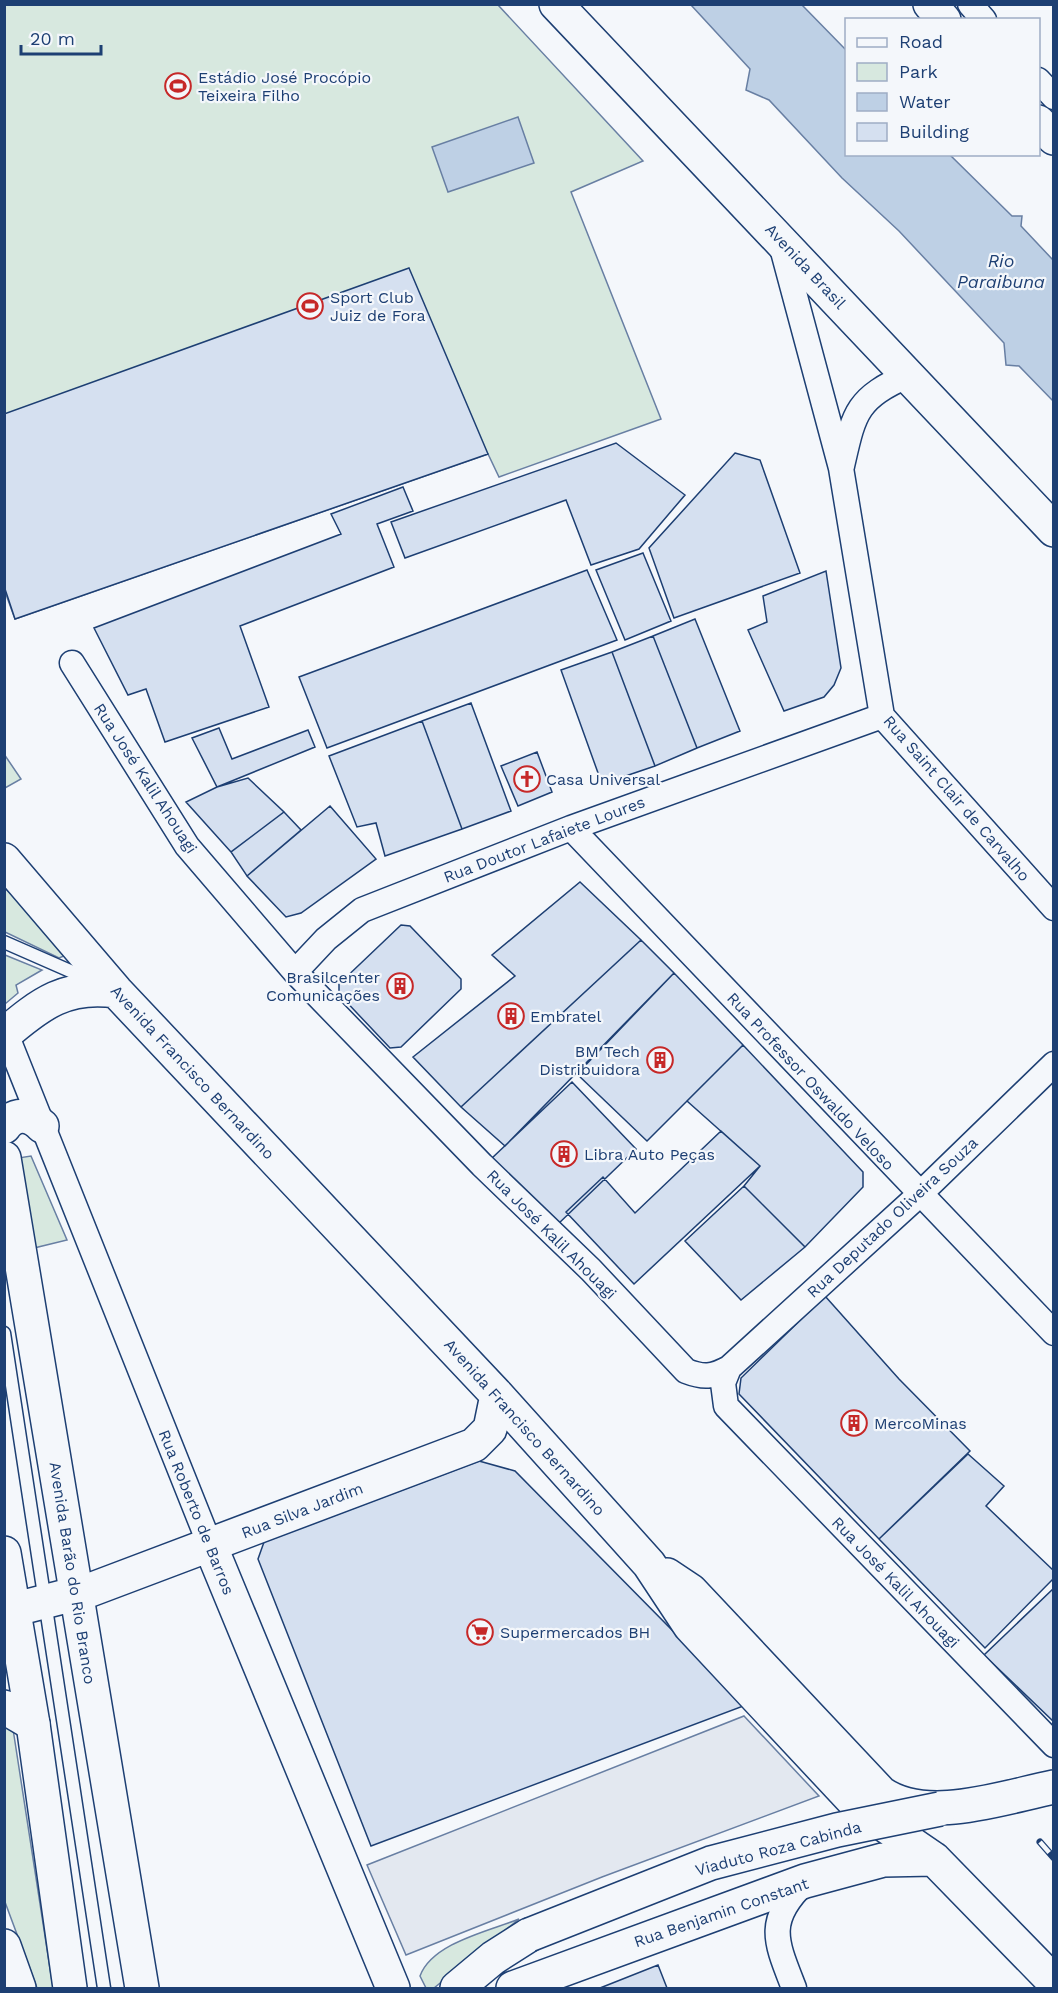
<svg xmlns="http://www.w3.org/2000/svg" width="1058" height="1993" viewBox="0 0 1058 1993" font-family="'Work Sans',sans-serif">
<rect width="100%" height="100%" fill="#f4f7fb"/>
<path fill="#d7e8df" stroke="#687fa3" stroke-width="1.5" d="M4 5H498L643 161 571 192 661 419 499 477 488 454 15 619 4 589Z
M4 754 21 779 5 788H4Z
M4 887 69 954 59 958 5 932Z
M5 955 42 970 16 985 18 993 5 1004Z
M31 1156 67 1240 34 1248 18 1158Z
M5 1721 13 1729 53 1988H37L5 1902Z
M519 1919 434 1988H426L420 1976C432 1943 489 1931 519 1919Z"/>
<path fill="#e3e8f0" stroke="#687fa3" stroke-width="1.5" d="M744 1716 819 1796 602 1877 406 1955 367 1865Z"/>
<path fill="#bed0e5" stroke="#687fa3" stroke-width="1.5" d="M691 5H802L846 50V154L950 155 1012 216H1022L1021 226 1053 260V401L1019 366 1006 365 1004 343 899 231 842 178 769 100 746 90 750 69Z
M518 117 534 163 448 192 432 147Z"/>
<path fill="#d5e0f0" stroke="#1d3f73" stroke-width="1.5" d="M409 268 488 454 15 619 4 586V414Z
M616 443 685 495 639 549 591 565 566 500 405 558 391 522Z
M735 453 760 460 800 573 674 618 649 548Z
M403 487 413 511 377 524 394 567 240 626 269 707 165 742 146 689 128 695 94 628 341 534 331 514Z
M643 553 671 621 625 640 596 570Z
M587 570 617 640 327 748 299 677Z
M826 571 841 668 834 685 824 697 784 711 748 630 767 622 763 596Z
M695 619 740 731 697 748 653 636Z
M653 636 697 748 655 766 612 652Z
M612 652 655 766 602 784 561 670Z
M471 703 511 811 462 829 422 721Z
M422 721 462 829 385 856 376 823 357 827 329 756Z
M219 728 232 759 308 730 315 747 217 787 192 738Z
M537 752 552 792 518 806 501 766Z
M248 778 284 812 231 852 186 802 217 787Z
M330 806 376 859 301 913 286 917 247 876Z
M284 812 301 830 247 876 231 852Z
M580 882 641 940 461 1107 413 1057 515 976 492 955Z
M401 925 410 926 461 979V989L401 1047 390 1048 339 994V984Z
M641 940 674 973 505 1146 461 1107Z
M674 973 743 1045 647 1141 577 1074Z
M743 1045 863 1172V1187L805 1247 744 1186 760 1166 687 1101Z
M572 1082 636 1149 556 1226 491 1159Z
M721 1131 760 1166 634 1284 566 1212 603 1177 635 1213Z
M744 1186 805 1247 741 1300 685 1241Z
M825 1296 899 1379 970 1451 879 1539 739 1394 741 1378Z
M968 1454 1004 1486 986 1506 1054 1571V1578L985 1648 879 1539Z
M479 1461 515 1471 746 1705 371 1846 258 1559 264 1542Z
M1054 1588V1722L984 1655Z
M658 1965 667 1988H600Z"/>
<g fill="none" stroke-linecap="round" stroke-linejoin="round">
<g stroke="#1d3f73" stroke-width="15">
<path id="lane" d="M4 942 93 981
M4 1333 104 1988"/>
</g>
<g stroke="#1d3f73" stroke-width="27">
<path id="street" d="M970 4 984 20
M1038 80 1054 97
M781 244 841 468 882 716 1054 908
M842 466C854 413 856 398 909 375
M72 663 187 846 295 972 482 1165 591 1270 686 1371C704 1378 712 1377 729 1368L919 1195 1054 1064
M571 828 1054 1333
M295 972 326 939 362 910 571 828 882 716
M6 1034 210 1545
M729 1368 723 1383 726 1406 1054 1745
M794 1988C776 1942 765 1921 804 1883"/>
</g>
<g stroke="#1d3f73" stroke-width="36">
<path id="secondary" d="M4 860 116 991 497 1395 649 1564 690 1626 789 1732 861 1809 934 1859 1054 1982
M4 1035C41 1003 67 984 116 991
M4 1127C15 1112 30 1114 42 1126
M210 1545 393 1988
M667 1575 691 1591 881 1793C927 1825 1003 1797 1054 1787
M4 1612 90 1590 474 1445 490 1429 497 1395
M4 1707 33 1724
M4 1946 19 1988
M457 1988 493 1958 529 1935
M513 1988 805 1881 883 1860 934 1859"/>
</g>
<g stroke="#1d3f73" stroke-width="36">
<path id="primary" d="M4 1158 142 1988
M4 1553 33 1724 70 1988"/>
</g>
<g stroke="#1d3f73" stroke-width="36">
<path id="highway" d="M556 4 1054 530
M930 4 944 20
M1038 122 1054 138"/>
</g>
<use href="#lane" stroke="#f4f7fb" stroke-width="12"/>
<use href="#street" stroke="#f4f7fb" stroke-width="24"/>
<use href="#secondary" stroke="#f4f7fb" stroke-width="33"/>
<use href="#primary" stroke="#f4f7fb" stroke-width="33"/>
<use href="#highway" stroke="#f4f7fb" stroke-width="33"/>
<g stroke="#1d3f73" stroke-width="7">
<path id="rail" d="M1040 1842 1054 1858"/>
</g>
<use href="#rail" stroke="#f4f7fb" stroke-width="4.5" stroke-dasharray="14" stroke-linecap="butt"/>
<g stroke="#1d3f73" stroke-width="36" stroke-linecap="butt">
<path id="secondary-bridge" d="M529 1935 711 1863 837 1830 940 1809"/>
</g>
<use href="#secondary-bridge" stroke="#f4f7fb" stroke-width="33"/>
</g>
<defs>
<g id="stadium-ring" transform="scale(1.35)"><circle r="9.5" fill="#f4f7fb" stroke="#c62828" stroke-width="1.5"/><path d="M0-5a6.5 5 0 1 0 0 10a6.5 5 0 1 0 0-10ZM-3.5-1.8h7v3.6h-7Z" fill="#c62828"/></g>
<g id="church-ring" transform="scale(1.35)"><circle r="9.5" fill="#f4f7fb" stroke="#c62828" stroke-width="1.5"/><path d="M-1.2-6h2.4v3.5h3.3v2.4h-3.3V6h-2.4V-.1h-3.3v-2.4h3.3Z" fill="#c62828"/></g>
<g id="building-ring" transform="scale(1.35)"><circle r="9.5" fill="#f4f7fb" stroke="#c62828" stroke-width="1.5"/><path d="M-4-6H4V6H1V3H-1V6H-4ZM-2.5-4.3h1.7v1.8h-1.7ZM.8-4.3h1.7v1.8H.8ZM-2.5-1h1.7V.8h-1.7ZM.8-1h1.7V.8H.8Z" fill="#c62828"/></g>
<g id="supermarket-ring" transform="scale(1.35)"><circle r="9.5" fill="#f4f7fb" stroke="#c62828" stroke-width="1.5"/><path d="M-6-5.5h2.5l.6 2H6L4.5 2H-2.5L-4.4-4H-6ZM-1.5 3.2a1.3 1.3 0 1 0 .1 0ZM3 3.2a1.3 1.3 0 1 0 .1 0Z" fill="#c62828"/></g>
</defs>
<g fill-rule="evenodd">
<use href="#stadium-ring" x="178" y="86"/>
<use href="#stadium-ring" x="310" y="306"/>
<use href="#church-ring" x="527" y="779"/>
<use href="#building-ring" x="400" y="986"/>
<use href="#building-ring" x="511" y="1016"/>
<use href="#building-ring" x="660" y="1060"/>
<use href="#building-ring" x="564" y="1154"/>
<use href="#building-ring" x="854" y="1423"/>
<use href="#supermarket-ring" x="480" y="1632"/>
</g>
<g text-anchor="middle" stroke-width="4.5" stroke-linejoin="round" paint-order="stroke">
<g font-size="16" fill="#1d3f73" stroke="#f4f7fb" text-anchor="start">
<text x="198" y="83">Estádio José Procópio<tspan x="198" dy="18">Teixeira Filho</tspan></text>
<text x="330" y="303">Sport Club<tspan x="330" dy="18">Juiz de Fora</tspan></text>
<text x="546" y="785">Casa Universal</text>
<text x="380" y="983" text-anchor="end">Brasilcenter<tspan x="380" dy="18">Comunicações</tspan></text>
<text x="530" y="1022">Embratel</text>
<text x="640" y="1057" text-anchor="end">BM Tech<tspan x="640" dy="18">Distribuidora</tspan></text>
<text x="584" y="1160">Libra Auto Peças</text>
<text x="874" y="1429">MercoMinas</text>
<text x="500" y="1638">Supermercados BH</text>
</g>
<g font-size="16" fill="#1d3f73" stroke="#f4f7fb">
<text transform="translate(806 266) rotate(47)" y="6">Avenida Brasil</text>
<text transform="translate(146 778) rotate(57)" y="6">Rua José Kalil Ahouagi</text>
<text transform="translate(957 798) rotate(49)" y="6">Rua Saint Clair de Carvalho</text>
<text transform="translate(544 839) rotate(-21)" y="6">Rua Doutor Lafaiete Loures</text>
<text transform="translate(193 1072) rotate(47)" y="6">Avenida Francisco Bernardino</text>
<text transform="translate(811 1081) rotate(47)" y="6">Rua Professor Oswaldo Veloso</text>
<text transform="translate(892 1217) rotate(-43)" y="6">Rua Deputado Oliveira Souza</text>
<text transform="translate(552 1234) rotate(45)" y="6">Rua José Kalil Ahouagi</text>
<text transform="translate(525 1427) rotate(48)" y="6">Avenida Francisco Bernardino</text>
<text transform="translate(302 1510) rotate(-21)" y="6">Rua Silva Jardim</text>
<text transform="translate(197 1512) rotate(68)" y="6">Rua Roberto de Barros</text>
<text transform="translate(73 1573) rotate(81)" y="6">Avenida Barão do Rio Branco</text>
<text transform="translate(896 1582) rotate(46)" y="6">Rua José Kalil Ahouagi</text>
<text transform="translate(778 1848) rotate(-15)" y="6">Viaduto Roza Cabinda</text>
<text transform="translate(721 1912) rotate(-19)" y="6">Rua Benjamin Constant</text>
</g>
<g font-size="18" font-style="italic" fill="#1d3f73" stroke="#f4f7fb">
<text x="1001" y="267">Rio<tspan x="1001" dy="21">Paraibuna</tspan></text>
</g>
</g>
<rect width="1058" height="1993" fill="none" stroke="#1d3f73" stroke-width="12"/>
<rect x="845" y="18" width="195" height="138" fill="#f4f7fb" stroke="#9eadc5" stroke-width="1.5"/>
<rect x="857" y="38" width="30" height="9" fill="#f4f7fb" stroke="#9eadc5" stroke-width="1.5"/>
<text x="899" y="48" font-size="18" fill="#1d3f73">Road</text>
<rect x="857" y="63" width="30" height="18" fill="#d7e8df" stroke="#9eadc5" stroke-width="1.5"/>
<text x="899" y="78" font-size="18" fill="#1d3f73">Park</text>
<rect x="857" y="93" width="30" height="18" fill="#bed0e5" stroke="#9eadc5" stroke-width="1.5"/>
<text x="899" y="108" font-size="18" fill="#1d3f73">Water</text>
<rect x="857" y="123" width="30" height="18" fill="#d5e0f0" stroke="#9eadc5" stroke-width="1.5"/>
<text x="899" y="138" font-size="18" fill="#1d3f73">Building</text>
<path d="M21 45v9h80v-9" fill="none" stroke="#1d3f73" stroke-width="3"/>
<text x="30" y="45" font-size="18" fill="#1d3f73" stroke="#f4f7fb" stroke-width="4.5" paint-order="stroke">20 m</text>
</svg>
